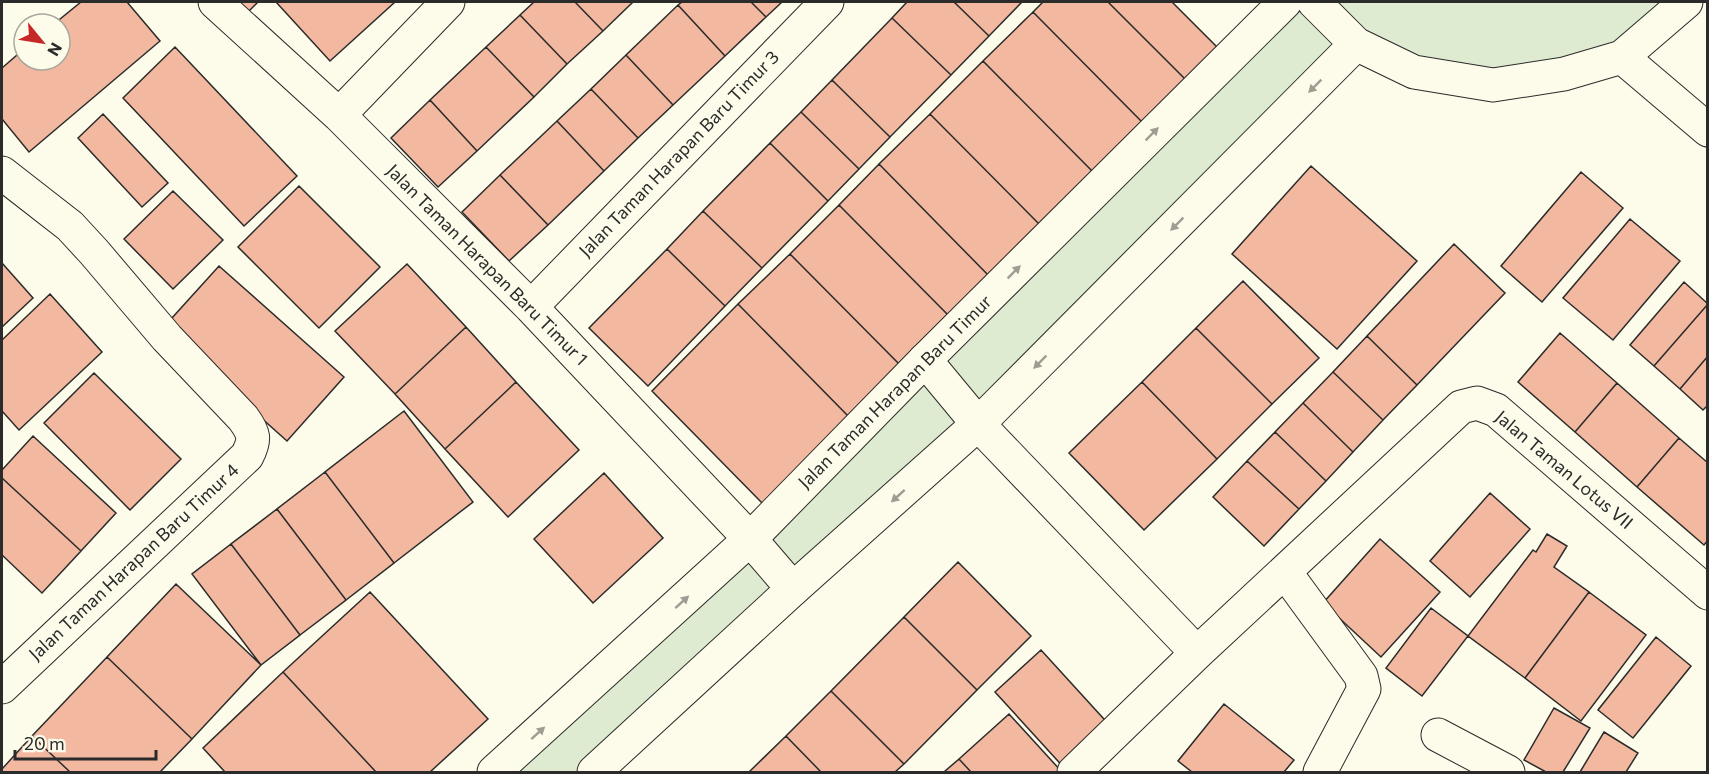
<svg xmlns="http://www.w3.org/2000/svg" width="1709" height="774" viewBox="0 0 1709 774" font-family="Commissioner,sans-serif">
<rect width="100%" height="100%" fill="#fdfbea"/>
<path fill="#deebd1" stroke="#74746e" stroke-width="1.5" d="M1285 2H1686L1622 57 1493 85 1356 44 594 772H494Z"/>
<path fill="#f2b8a0" stroke="#2b2b2b" stroke-width="1.5" d="M81 2H127L160 41 29 152 2 119V68L24 49V60H60V24H54Z
M222 2H258L240 20Z
M276 2H395L330 61Z
M534 2H575L603 31 567 64 520 15Z
M575 2H633L603 31Z
M682 2H751L766 17 725 56 678 5Z
M751 2H782L766 17Z
M907 2H954L989 36 951 75 892 18Z
M954 2H1022L989 36Z
M1043 2H1108L1188 82 1145 125 1033 12Z
M1108 2H1172L1220 50 1188 82Z
M678 5 725 56 673 105 626 55Z
M1033 12 1145 125 1095 174 983 61Z
M520 15 567 64 534 97 486 47Z
M892 18 951 75 890 137 832 80Z
M175 47 297 176 244 226 123 98Z
M486 47 534 97 477 151 430 100Z
M626 55 673 105 638 138 591 89Z
M983 61 1095 174 1042 227 930 114Z
M832 80 890 137 859 169 801 112Z
M591 89 638 138 604 171 557 121Z
M430 100 477 151 438 187 391 138Z
M801 112 859 169 828 201 770 143Z
M103 114 168 183 142 207 78 138Z
M930 114 1042 227 991 278 879 164Z
M557 121 604 171 548 225 500 175Z
M770 143 828 201 762 268 703 211Z
M879 164 991 278 951 318 839 205Z
M1311 166 1417 261 1337 349 1232 254Z
M1581 172 1623 208 1542 302 1501 266Z
M500 175 548 225 509 261 462 212Z
M299 186 380 267 319 328 238 247Z
M173 191 223 240 173 289 124 239Z
M839 205 951 318 902 367 790 254Z
M703 211 762 268 725 306 667 249Z
M1630 219 1680 261 1613 340 1563 298Z
M1454 244 1505 293 1417 385 1367 336Z
M667 249 725 306 648 386 589 328Z
M790 254 902 367 850 418 738 304Z
M2 263 33 298 2 327Z
M407 264 466 327 395 394 335 331Z
M219 266 344 377 287 441 162 329Z
M1243 281 1319 358 1272 404 1196 328Z
M1684 282 1708 304 1654 366 1630 345Z
M50 294 102 352 19 430 2 411V340Z
M738 304 850 418 763 504 652 391Z
M1708 304V356L1680 389 1654 366Z
M466 327 516 382 445 449 395 394Z
M1196 328 1272 404 1217 459 1142 382Z
M1560 333 1617 383 1575 432 1518 382Z
M1367 336 1417 385 1383 420 1333 372Z
M1708 356V405L1703 410 1680 389Z
M1333 372 1383 420 1353 452 1303 403Z
M94 373 181 459 130 510 44 423Z
M516 382 579 450 508 517 445 449Z
M1142 382 1217 459 1144 530 1069 453Z
M1617 383 1679 438 1637 487 1575 432Z
M1303 403 1353 452 1326 481 1275 432Z
M404 411 473 502 394 563 325 472Z
M1275 432 1326 481 1299 509 1247 461Z
M33 436 116 513 81 551 2 478V470Z
M1679 438 1708 463V540L1704 545 1637 487Z
M1247 461 1299 509 1264 546 1213 497Z
M325 472 394 563 346 600 277 509Z
M604 473 663 538 593 603 534 539Z
M2 478 81 551 42 593 2 555Z
M1490 493 1530 529 1470 597 1430 561Z
M277 509 346 600 300 635 231 544Z
M1547 534 1567 546 1554 567 1589 592 1525 678 1468 636 1533 550 1536 552Z
M1380 539 1440 592 1381 657 1323 603Z
M231 544 300 635 261 665 192 574Z
M958 562 1031 636 977 690 904 617Z
M176 584 261 665 192 739 107 657Z
M370 592 488 719 430 772H376L283 672Z
M1589 592 1646 635 1581 721 1525 678Z
M1431 608 1468 636 1422 696 1386 668Z
M904 617 977 690 904 764 831 691Z
M1656 637 1691 666 1633 738 1598 710Z
M1041 650 1113 729 1067 771 995 692Z
M107 657 192 739 160 772H70L32 736Z
M283 672 376 772H225L203 748Z
M831 691 904 764 895 772H821L786 736Z
M1224 704 1294 760 1284 772H1192L1178 761Z
M1554 708 1590 728 1563 772H1546L1524 760Z
M1009 714 1062 772H971L959 759Z
M1604 732 1638 753 1626 772H1580Z
M32 736 70 772H2V769Z
M786 736 821 772H749Z
M959 759 971 772H944Z"/>
<g fill="none" stroke-linecap="round" stroke-linejoin="round">
<g stroke="#2b2b2b" stroke-width="35">
<path id="street" d="M215 2 339 115 531 307 750 539 793 589
M1622 57 1708 130
M339 115 448 2
M2 173 70 226 94 252 167 338 243 418C254 433 256 439 247 456L2 687
M531 307 827 2
M925 360 978 424 1197 653
M1285 572 1361 676 1364 689 1320 772
M1438 735 1508 772
M1074 772 1197 653 1461 407 1477 403 1496 410 1708 593"/>
</g>
<g stroke="#2b2b2b" stroke-width="35">
<path id="secondary" d="M1314 2 1356 44 1414 72 1493 85 1564 74 1622 57 1686 2
M494 772 750 539 925 360 1285 2
M594 772 793 589 978 424 1356 44"/>
</g>
<use href="#street" stroke="#fdfbea" stroke-width="33"/>
<use href="#secondary" stroke="#fdfbea" stroke-width="33"/>
</g>
<defs><path id="oneway-solid" d="M-6-.8H1V-3.2L6.5 0L1 3.2V.8H-6Z" transform="scale(1.5)"/></defs>
<g fill="#9e9d94">
<use href="#oneway-solid" transform="translate(1315 86) rotate(135)"/>
<use href="#oneway-solid" transform="translate(1152 134) rotate(-45)"/>
<use href="#oneway-solid" transform="translate(1177 224) rotate(135)"/>
<use href="#oneway-solid" transform="translate(1014 272) rotate(-45)"/>
<use href="#oneway-solid" transform="translate(1040 362) rotate(135)"/>
<use href="#oneway-solid" transform="translate(898 496) rotate(138)"/>
<use href="#oneway-solid" transform="translate(682 602) rotate(-42)"/>
<use href="#oneway-solid" transform="translate(538 733) rotate(-42)"/>
</g>
<g text-anchor="middle" stroke-width="4.5" stroke-linejoin="round" paint-order="stroke">
<g font-size="18" fill="#2b2b2b" stroke="#fdfbea">
<text transform="translate(679 154) rotate(-46)" y="6">Jalan Taman Harapan Baru Timur 3</text>
<text transform="translate(487 265) rotate(45)" y="6">Jalan Taman Harapan Baru Timur 1</text>
<text transform="translate(895 392) rotate(-45)" y="6">Jalan Taman Harapan Baru Timur</text>
<text transform="translate(1564 470) rotate(40)" y="6">Jalan Taman Lotus VII</text>
<text transform="translate(134 562) rotate(-43)" y="6">Jalan Taman Harapan Baru Timur 4</text>
</g>
</g>
<rect width="1709" height="774" fill="none" stroke="#2b2b2b" stroke-width="6"/>
<g transform="translate(42 42) rotate(120)"><circle r="28" fill="#fdfbea" stroke="#a9a89e" stroke-width="1.5"/>
<path d="M0-4.5L10 22L0 15L-10 22Z" fill="#c62828"/>
<text y="-9" font-size="16" font-weight="bold" text-anchor="middle" fill="#2b2b2b">N</text>
</g>
<path d="M15 750v9h141v-9" fill="none" stroke="#2b2b2b" stroke-width="3"/>
<text x="24" y="750" font-size="18" fill="#2b2b2b" stroke="#fdfbea" stroke-width="4.5" paint-order="stroke">20 m</text>
</svg>
